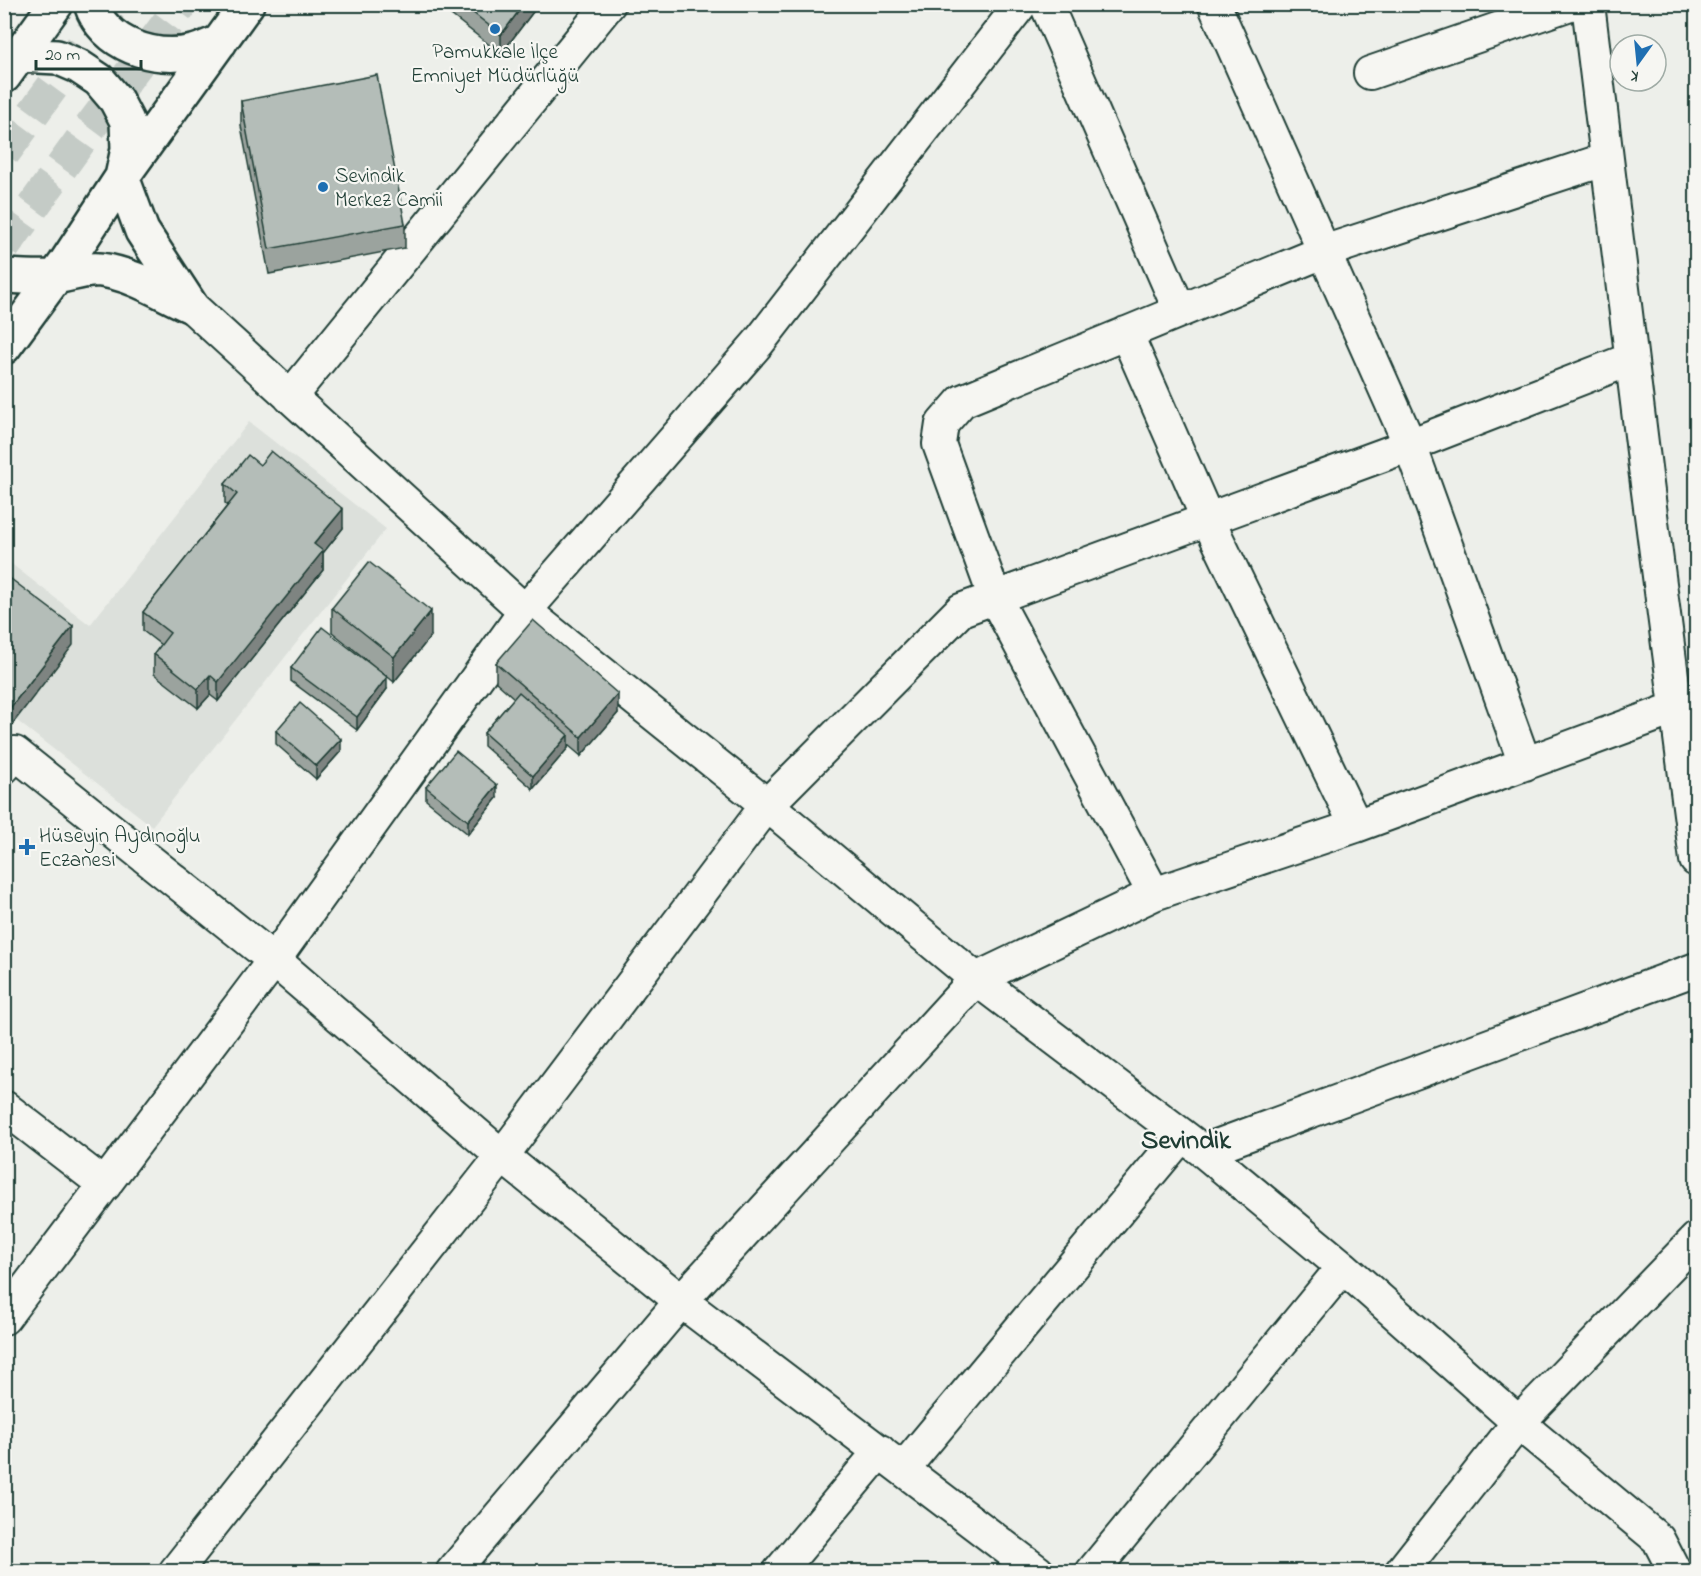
<svg xmlns="http://www.w3.org/2000/svg" width="1701" height="1576" viewBox="0 0 1701 1576" font-family="'Indie Flower',sans-serif">
<rect width="100%" height="100%" fill="#edefea"/>
<filter id="ink" filterUnits="userSpaceOnUse"><feTurbulence type="fractalNoise" baseFrequency=".0167" numOctaves="2"/><feDisplacementMap in="SourceGraphic" scale="12" xChannelSelector="R" yChannelSelector="G"/><feConvolveMatrix kernelMatrix="1 2 1 2 8 2 1 2 1" color-interpolation-filters="sRGB"/></filter>
<g filter="url(#ink)">
<path fill="#dce0db" d="M249 422 386 529 152 826 16 720 5 733V559L90 625Z"/>
<g fill="none" stroke-linecap="round" stroke-linejoin="round">
<path stroke="#c4cbc6" stroke-width="33" stroke-dasharray="33 16" stroke-linecap="butt" d="M4 153 113 4
M4 247 83 137 182 4"/>
<g stroke="#1f3d34" stroke-width="36">
<path id="street" d="M1046 4 1180 311
M1214 4 1410 445 1525 764
M1588 4 1647 484 1696 860
M1370 73 1570 4
M191 306 525 611 767 805 976 979 1203 1151 1343 1267 1534 1436 1658 1539 1675 1572
M1126 333 1208 520 1356 826
M290 397 609 4
M4 767 15 753 274 960 502 1156 681 1301 1038 1572
M1154 894 995 598 939 444 942 424 962 401 1323 252 1607 159
M4 1107 105 1185
M1203 1151 1696 969
M4 1318 274 960 525 611 759 342 1021 4
M903 1469 1182 1135
M175 1572 502 1156 767 805 961 610 1410 445 1631 359
M452 1572 681 1301 976 979 1154 894 1356 826 1676 708
M779 1572 880 1451
M1092 1572 1343 1267
M1401 1572 1519 1422 1696 1239"/>
</g>
<g stroke="#1f3d34" stroke-width="38">
<path id="secondary" d="M91 4C104 45 154 61 193 52 202 50 211 45 220 42
M19 55 57 57 78 66 99 80 116 100 127 121 128 149 122 177 142 231 191 306
M4 76 56 4
M4 276C21 277 38 278 55 277 70 275 86 268 101 270 133 274 162 293 191 306
M4 347 65 264 122 177 247 4"/>
</g>
<use href="#street" stroke="#f6f6f2" stroke-width="32"/>
<use href="#secondary" stroke="#f6f6f2" stroke-width="33"/>
</g>
<path fill="#9ba39e" stroke="#1f3d34" stroke-width="1.5" d="M437 4H539L501 54Z
M241 101 405 224V248L269 274 241 126Z
M260 465 343 528 323 553V570L218 701 210 695 198 708 154 674V654L161 645 143 631V612L228 505 225 503V484Z
M332 608 431 636 394 682 332 632Z
M496 663 618 713 581 756 568 745V748L533 789 484 746V733L514 698 496 682Z
M291 668 387 689 357 730 291 681Z
M276 731 341 751 316 779 276 744Z
M426 787 497 798 468 834 426 800Z"/>
<path fill="#7e8481" stroke="#1f3d34" stroke-width="1.5" d="M524 4H539L501 54V35Z
M343 509V528L323 553V570L218 701V682L314 544Z
M431 611V636L394 682V657Z
M73 626V645L4 735V716Z
M210 675V695L198 708V689Z
M387 677V689L357 730V717Z
M618 694V713L581 756V737Z
M568 735V748L533 789V776Z
M341 739V751L316 779V766Z
M497 785V798L468 834V821Z"/>
<path fill="#b4bdb8" stroke="#1f3d34" stroke-width="1.5" d="M462 4H524L501 35Z
M377 75 405 224 269 249 241 101Z
M271 451 343 509 314 544 323 551 218 682 210 675 198 689 154 654 170 633 143 612 237 494 225 484 248 455 260 465Z
M369 562 431 611 394 657 332 608Z
M7 576 73 626 4 716V579Z
M533 620 618 694 581 737 496 663Z
M322 627 387 677 357 717 291 668Z
M519 692 568 735 533 776 484 733Z
M300 703 341 739 316 766 276 731Z
M456 751 497 785 468 821 426 787Z"/>
</g>
<g fill="#1f6fb2" stroke="#f6f6f2" stroke-width="2">
<circle cx="495" cy="29" r="6"/>
<circle cx="323" cy="187" r="6"/>
<path d="M24 838h6v6h6v6h-6v6h-6v-6h-6v-6h6z"/>
</g>
<g text-anchor="middle" stroke-width="4.5" stroke-linejoin="round" paint-order="stroke">
<g font-size="21" fill="#1f3d34" stroke="#f6f6f2" text-anchor="start">
<text x="495" y="58" text-anchor="middle">Pamukkale İlçe<tspan x="495" dy="24">Emniyet Müdürlüğü</tspan></text>
<text x="335" y="182">Sevindik<tspan x="335" dy="24">Merkez Camii</tspan></text>
<text x="39" y="842">Hüseyin Aydınoğlu<tspan x="39" dy="24">Eczanesi</tspan></text>
</g>
<g font-size="27" font-weight="bold" fill="#1f3d34" stroke="#f6f6f2">
<text x="1186" y="1148">Sevindik</text>
</g>
</g>
<rect width="1701" height="1576" fill="none" stroke="#f6f6f2" stroke-width="24"/>
<rect x="12" y="12" width="1677" height="1552" fill="none" stroke="#1f3d34" stroke-width="2" filter="url(#ink)"/>
<g transform="translate(1638 63) rotate(195)"><circle r="28" fill="#f6f6f2" stroke="#a0aca6" stroke-width="1.5"/>
<path d="M0-4.5L10 22L0 15L-10 22Z" fill="#1f6fb2"/>
<text y="-9" font-size="16" font-weight="bold" text-anchor="middle" fill="#1f3d34">K</text>
</g>
<path d="M36 60v9h105v-9" fill="none" stroke="#1f3d34" stroke-width="3"/>
<text x="45" y="60" font-size="18" fill="#1f3d34" stroke="#f6f6f2" stroke-width="4.5" paint-order="stroke">20 m</text>
</svg>
